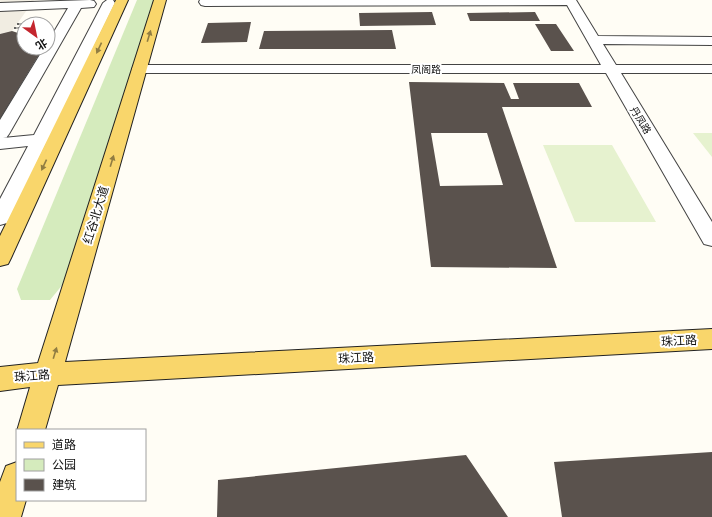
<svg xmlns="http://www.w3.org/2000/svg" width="712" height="517" viewBox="0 0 712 517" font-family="'Times New Roman','Noto Sans SC',serif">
<rect width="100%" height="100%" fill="#fffdf5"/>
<path fill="#d5ebbd" d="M137 0H155L68 278 50 300H21L17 289Z"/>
<path fill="#e6f2cf" d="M693 133H712V157Z
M543 145H612L656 222H575Z"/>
<path fill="#f1ede2" d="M0 0H34L12 31 0 34Z"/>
<path fill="#5a524d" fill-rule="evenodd" d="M432 12 436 25 360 26 359 13Z
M535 12 540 21H470L467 13Z
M251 22 247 42 201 43 208 23Z
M535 24H556L574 51H551Z
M392 30 396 49H259L264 31Z
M12 31 24 35V48H43L0 119V34Z
M409 82 504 83 511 99H519L513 83H579L592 107H502L557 268 431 267ZM431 133H487L503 185 440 186Z
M712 452V517H562L554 462Z
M466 455 508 517H217L218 480Z"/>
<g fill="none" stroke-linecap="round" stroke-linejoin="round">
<g stroke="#444" stroke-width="2">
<path id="minor" d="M90 0 94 1 96 4 94 7 81 8 9 134 6 138H3L34 135 103 3 107 0H113L115 3 52 133 57 134 60 138 57 142 46 144 10 218 7 223 0 225V199L28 146 0 149V120L44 48H48V42L68 8 0 11V3Z
M200 0H576L598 36 712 37V45L603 44 616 65H712V73H621L712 222V246L704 244 606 73H139L134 72 132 69 134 66 139 65H601L567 5 205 6 201 5 199 2Z"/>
</g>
<g stroke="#222" stroke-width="2">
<path id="major" d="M116 0H128L11 258 8 264 0 266V236Z
M154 0H166L65 362 712 329V349L58 385 45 430 17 431 30 387 0 391V367L38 363Z
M17 462V500H26L21 517H0V482L6 466Z"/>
</g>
<path stroke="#333" stroke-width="1.5" stroke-dasharray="2.5 1" stroke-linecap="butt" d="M17 24H47
M14 28H24"/>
<use href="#minor" fill="#fff" fill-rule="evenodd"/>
<use href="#major" fill="#f9d66b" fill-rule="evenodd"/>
</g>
<defs><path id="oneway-solid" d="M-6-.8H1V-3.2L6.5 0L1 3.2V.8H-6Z"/></defs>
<g fill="#917d42">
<use href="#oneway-solid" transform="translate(149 36) rotate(-73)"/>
<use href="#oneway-solid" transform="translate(99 48) rotate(115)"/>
<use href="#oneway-solid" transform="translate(112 161) rotate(-73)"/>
<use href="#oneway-solid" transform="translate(44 165) rotate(115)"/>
<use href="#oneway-solid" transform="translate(55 353) rotate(-73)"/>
</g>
<g text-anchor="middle" stroke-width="4" stroke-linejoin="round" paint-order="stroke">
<g font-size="10" fill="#111" stroke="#fff">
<text x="426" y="73">凤阁路</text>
<text transform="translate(641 120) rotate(59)" y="4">丹凤路</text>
</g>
<g font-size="12" fill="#111" stroke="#fff">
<text transform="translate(96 215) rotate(-73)" y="4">红谷北大道</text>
<text transform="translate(679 341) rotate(-3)" y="4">珠江路</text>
<text transform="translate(356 358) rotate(-3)" y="4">珠江路</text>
<text transform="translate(32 376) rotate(-5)" y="4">珠江路</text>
</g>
</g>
<rect x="16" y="429" width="130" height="72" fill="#ffffff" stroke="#a0a0a0"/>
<rect x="24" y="442" width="20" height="6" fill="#f9d66b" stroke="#a0a0a0"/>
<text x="52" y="449" font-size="12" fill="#111111">道路</text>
<rect x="24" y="459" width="20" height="12" fill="#d5ebbd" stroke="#a0a0a0"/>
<text x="52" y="469" font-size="12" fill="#111111">公园</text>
<rect x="24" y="479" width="20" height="12" fill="#5a524d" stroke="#a0a0a0"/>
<text x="52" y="489" font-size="12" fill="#111111">建筑</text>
<g transform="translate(36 36) rotate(147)"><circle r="19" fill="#ffffff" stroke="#a0a0a0"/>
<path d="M0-3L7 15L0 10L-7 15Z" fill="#c4262e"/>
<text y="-6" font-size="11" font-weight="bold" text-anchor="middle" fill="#111111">北</text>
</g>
</svg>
